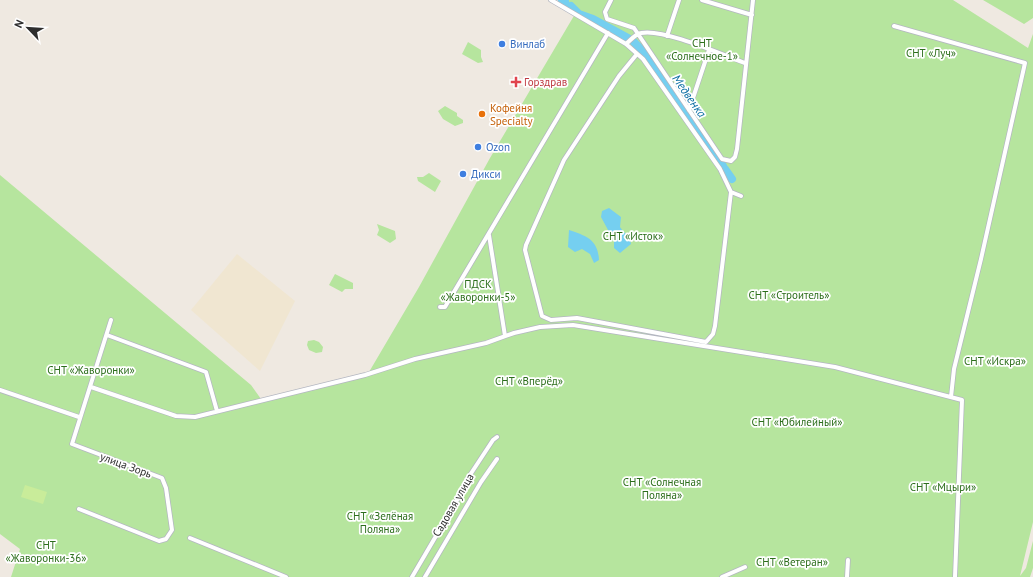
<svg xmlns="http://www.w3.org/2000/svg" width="1033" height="577" viewBox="0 0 1033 577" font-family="'PT Sans',sans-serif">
<rect width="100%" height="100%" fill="#efe9e1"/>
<path fill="#f0e6d1" d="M237 254 295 301 260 371 191 310Z"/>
<path fill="#b6e59e" d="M564 0H953L1028 48 1033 34V522L1020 576 1026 568 1033 541V568L1030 577H11L20 549 0 534V175L251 385 261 399 369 372 419 287 490 158 578 9Z
M983 0H1033V18L1024 24Z
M468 42 481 50V57L483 62 478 63 462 54Z
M445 106 457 113V116L463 120V123L455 126 443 119 438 111Z
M429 173 441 181 435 192 418 181 417 177H423Z
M377 224 395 231 396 239 390 243 377 235 379 230Z
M335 274 353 283V289H345L342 292 329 285Z
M314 340 319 342 323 347 322 352 316 353 309 350 307 345 308 341Z"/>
<path fill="#c9ec9a" d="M25 485 47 492 43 504 21 497Z"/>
<path fill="#75cff0" d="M609 208 621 217 620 227C624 234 630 235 631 244L620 253 614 248V241L601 217 602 211Z
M569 230C587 236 598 240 599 260L594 263 590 254 582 249 575 252 568 247Z"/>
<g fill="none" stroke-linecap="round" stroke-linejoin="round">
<path stroke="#75cff0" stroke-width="8" d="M562 0 565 2
M571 6 579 14 593 19 628 38
M634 42 647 56 723 166
M725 169 732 179"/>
<g stroke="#b4b7c1" stroke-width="5.5">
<path id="street" d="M551 0 626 44 643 59 720 169 731 192 715 326 713 334 706 342 577 318 551 320 542 316 525 250 526 245 564 160 619 76 637 54
M611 0 605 12 607 19 634 28 722 159 731 161 735 157 737 149 753 0
M702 0 752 15
M894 26 1025 63 981 259 954 369 951 397
M667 36 679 0
M626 44C631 40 635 34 641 33 663 28 723 55 745 63
M689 110 709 50
M731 192 741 196
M489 235 505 336
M440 307H445L608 33
M107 335 206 372 217 411
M91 387 176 416 195 417 365 375 415 359 486 343 514 333 540 327 573 325 835 367 962 400 955 577
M0 390 79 417
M79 509 159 541 166 539 172 530 166 488 162 478 72 444 111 320
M190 538 286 577
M412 577 460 495 468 478 493 440 497 437
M425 577 481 482 497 459
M722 577 745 567
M847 577 848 560"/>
</g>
<use href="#street" stroke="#fff" stroke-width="4"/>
</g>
<g fill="#3f7fe0" stroke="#fff" stroke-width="1.5">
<circle cx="502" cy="44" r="4"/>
<circle cx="478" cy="147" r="4"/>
<circle cx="463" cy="174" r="4"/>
</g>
<path fill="#e0444e" stroke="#fff" stroke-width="1.5" d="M514 76h4v4h4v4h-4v4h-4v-4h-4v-4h4z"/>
<circle fill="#e8710a" stroke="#fff" stroke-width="1.5" cx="482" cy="114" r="4"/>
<g text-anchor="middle" stroke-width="3.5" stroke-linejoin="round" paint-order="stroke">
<g font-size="11" fill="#2c6e1b" stroke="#fff">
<text x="702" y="47">СНТ<tspan x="702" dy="13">«Солнечное-1»</tspan></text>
<text x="931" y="57">СНТ «Луч»</text>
<text x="633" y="240">СНТ «Исток»</text>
<text x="478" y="288">ПДСК<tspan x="478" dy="13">«Жаворонки-5»</tspan></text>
<text x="789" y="299">СНТ «Строитель»</text>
<text x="995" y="365">СНТ «Искра»</text>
<text x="91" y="374">СНТ «Жаворонки»</text>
<text x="529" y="385">СНТ «Вперёд»</text>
<text x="797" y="426">СНТ «Юбилейный»</text>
<text x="662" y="486">СНТ «Солнечная<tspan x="662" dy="13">Поляна»</tspan></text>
<text x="943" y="491">СНТ «Мцыри»</text>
<text x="380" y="520">СНТ «Зелёная<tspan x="380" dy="13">Поляна»</tspan></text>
<text x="46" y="549">СНТ<tspan x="46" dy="13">«Жаворонки-36»</tspan></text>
<text x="792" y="566">СНТ «Ветеран»</text>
</g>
<g font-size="11" fill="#366cbe" stroke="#fff" text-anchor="start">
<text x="510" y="48">Винлаб</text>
<text x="486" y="151">Ozon</text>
<text x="471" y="178">Дикси</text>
</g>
<g font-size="11" fill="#be3a42" stroke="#fff" text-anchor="start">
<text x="524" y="86">Горздрав</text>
</g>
<g font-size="11" fill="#c56008" stroke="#fff" text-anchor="start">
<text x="490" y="112">Кофейня<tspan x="490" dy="13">Specialty</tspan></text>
</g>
<g font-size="11" fill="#2e2e2e" stroke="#fff">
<text transform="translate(126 465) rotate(20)" y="4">улица Зорь</text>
<text transform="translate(453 505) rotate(-60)" y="4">Садовая улица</text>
</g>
<g font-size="12" font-style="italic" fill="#0d6fa3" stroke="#fff">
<text transform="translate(689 96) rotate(55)" y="4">Медвенка</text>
</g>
</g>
<g transform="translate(28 28) rotate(295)" stroke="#ffffff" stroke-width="3" paint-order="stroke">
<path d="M0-3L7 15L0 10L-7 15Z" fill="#2e2e2e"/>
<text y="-6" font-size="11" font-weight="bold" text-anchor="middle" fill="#2e2e2e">N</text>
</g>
</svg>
